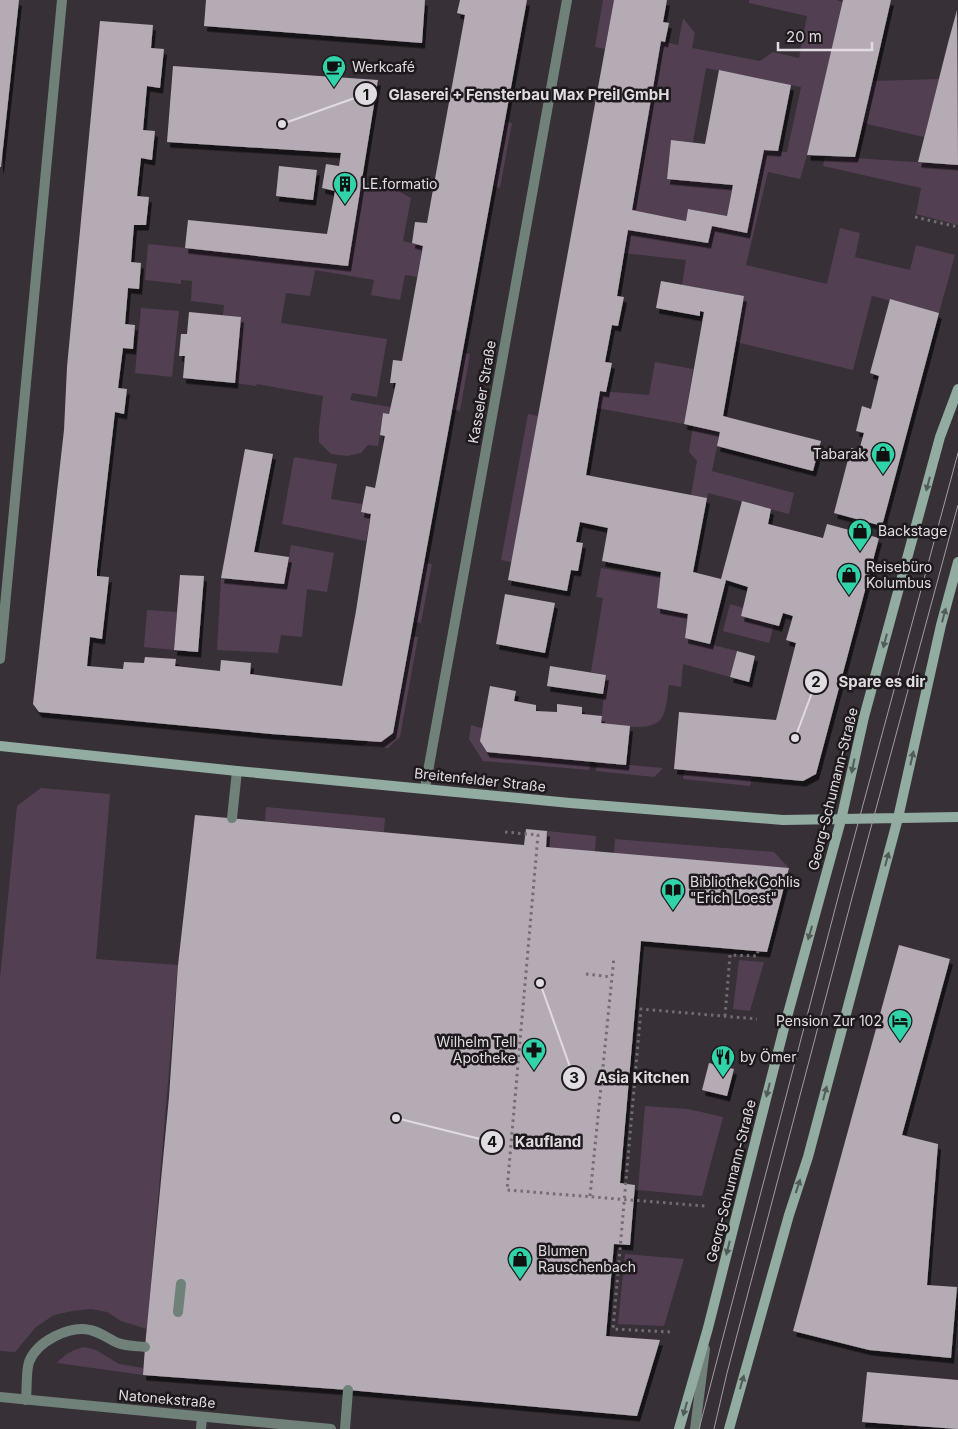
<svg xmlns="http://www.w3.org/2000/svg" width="958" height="1429" viewBox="0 0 958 1429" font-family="Inter,sans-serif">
<defs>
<filter id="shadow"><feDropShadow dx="3" dy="5.5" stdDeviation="0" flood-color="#0009"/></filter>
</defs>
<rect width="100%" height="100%" fill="#373037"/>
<path fill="#533f52" d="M603 0H614L605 49 595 47Z
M749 0H836L843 2 807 155 800 179 768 172 746 265 827 284 840 228 860 233 855 257 910 270 916 245 955 255 939 313 872 296 853 370 736 342 744 296 682 285 686 260 624 253 628 230 708 243 712 226 747 233 764 150 787 152 801 87 706 68 693 142 671 140 667 179 733 185 727 216 688 209 686 221 632 210 661 41 678 45 683 18 695 33 692 48 760 61 773 52 799 58 807 16 749 3Z
M939 79 924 137 863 123 873 81Z
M506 122 512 123 500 188 494 187Z
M825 156 958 165V225L916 214 921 188 823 166Z
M362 182 389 186 411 198 403 241 423 246 417 277 405 275 400 300 371 295 374 280 315 270 310 296 286 293 281 323 387 339 377 397 352 393 350 400 390 407 389 414 383 413 378 446 368 445 361 453 347 456 331 454 319 442V428L323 396 257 384 256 386 235 383 241 317 223 315 224 305 191 301 192 281 181 280V284L145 280 148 244 348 265Z
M141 308 179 311 172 377 135 373Z
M464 353 470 354 460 411 453 409Z
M655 362 693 369 684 424 597 408 600 391 649 395Z
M528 414 538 416 512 562 501 560Z
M693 426 720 432 712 471 794 493 789 514 708 493 707 498 691 495 697 461 689 452Z
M294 457 337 464 331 499 362 504 361 512 371 514 366 541 282 524Z
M291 545 334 553 327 592 307 589 302 637 281 635 278 653 217 650 221 578 284 584Z
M425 563 432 564 421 623 414 622Z
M601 568 661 578 688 614 685 638 737 651 730 677 683 664 681 687 669 685C667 695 667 711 661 719 650 733 616 725 601 723L606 675 591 672 603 598 596 597Z
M730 604 743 608 741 616 774 625 769 643 723 631Z
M147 610 177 612 174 650 144 647Z
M412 636 418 637 400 737 388 748 363 746 368 741 381 742 393 733Z
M471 725 591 761 589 770 483 761 469 739Z
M597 762 663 768 654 777 596 771Z
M684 770 752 776 750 786 683 779Z
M41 788 110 794 96 959 178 965 147 1329 121 1321 107 1312 91 1309 72 1311 54 1315 36 1327 15 1352 0 1351V978L17 806Z
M266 807 385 818 384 832 265 821Z
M547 831 596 836 595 852 546 847Z
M615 839 774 852 789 868 614 854Z
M739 960 764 962 750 1011 733 1009Z
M645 1106 688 1109 723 1117 702 1196 638 1190Z
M625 1254 684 1259 664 1326 618 1324Z
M84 1347 96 1350 119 1364 143 1368V1375L57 1363C65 1354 72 1350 84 1347Z"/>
<path fill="#b4abb4" filter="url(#shadow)" d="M0 0H19L1 167H0Z
M206 0H425L422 43 204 26Z
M460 0H527L393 733 381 742 271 734 39 712 33 704 64 430 67 367 100 21 153 25 151 48 164 49 160 88 147 86 143 130 155 131 152 160 141 158 137 196 149 197 146 225H134L131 262 141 263 139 289 128 288 125 324 135 325 133 349 123 348 118 388 127 389 124 414 115 412 97 569V576L109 577 102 639 90 637 87 666 123 669 124 662 144 663 145 657 176 659 175 666 220 671 221 660 251 663 250 674 342 686 356 611 371 514 361 512 366 486 375 488 385 436 380 435 383 413 389 414 396 383H390L393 360 402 361 423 246 412 243 415 222 427 223 432 195 465 15 457 13Z
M614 0H667L663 22 669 23 665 42 661 41 632 210 686 221 688 209 727 216 733 185 667 179 671 140 705 144 719 70 791 85 778 151 764 150 747 233 712 226 708 243 628 230 617 296 624 297 618 326 612 325 605 362 612 363 606 392 600 391 586 475 707 498 693 572 721 579 742 501 771 509 768 524 823 538 827 524 879 538 816 774 803 781 674 769 679 712 776 720 796 643 786 640 793 616 783 613 779 626 741 616 748 587 726 580 710 644 685 638 688 614 657 608 661 572 602 561 608 528 580 522 576 542 583 543 578 571 571 570 567 591 508 580Z
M843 0H891L855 157 807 155Z
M957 10 958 165 918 162 948 43Z
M173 66 378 80 348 266 185 248 188 220 327 234 335 191 322 188 326 164 339 166 341 153 167 142Z
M279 166 317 170 313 200 276 196Z
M661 281 744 296 723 416 821 441 813 471 717 446 720 432 684 424 704 312 700 311V316L656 308Z
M890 299 939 313 882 526 834 513 851 448 859 450 864 433 856 431 862 406 871 409 879 376 870 373Z
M189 312 241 317 235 383 183 378 185 356H179L181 334H187Z
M245 449 273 454 254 552 289 557 284 584 221 578Z
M180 575 204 576 198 652 174 650Z
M505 594 555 603 545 653 496 644Z
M737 651 755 656 749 682 730 677Z
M550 666 606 675 603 694 547 686Z
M490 686 516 691 514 701 536 705V711L557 712V704L582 707V714L602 716 601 723 630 726 626 765 487 752 480 741Z
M195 815 524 845 526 829 547 831 546 847 789 868 767 952 641 941 620 1183 635 1185 630 1245 614 1244 606 1336 660 1340 637 1416 348 1390 143 1375 145 1347 169 1097 178 965Z
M899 945 950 959 902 1135 938 1144 927 1285 957 1287 951 1358 869 1350 793 1331Z
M709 1063 734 1069 727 1096 702 1090Z
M867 1372 958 1380V1429L862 1422Z"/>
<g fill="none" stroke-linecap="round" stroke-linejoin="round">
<path stroke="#736d73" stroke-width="3" stroke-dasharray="2.5 4" stroke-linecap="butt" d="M915 217 958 227
M505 832 538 835 507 1190 705 1206
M586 974 611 977
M725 1016 730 955 757 956 758 951
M590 1196 614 957
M670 1332 613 1329 641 1009 757 1019"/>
<path stroke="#70817a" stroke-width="10" d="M232 818 237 771
M178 1312 181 1284
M26 1400C27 1389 26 1371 29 1362 37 1341 70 1325 90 1330 100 1332 109 1339 118 1343 126 1346 136 1346 145 1347
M201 1429 202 1417
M345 1429 348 1390
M695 1429 705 1349"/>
<path stroke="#70817a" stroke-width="10" d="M0 659 62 0
M425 788 567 0
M0 1397 331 1429"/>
<path stroke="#92aca2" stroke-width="10" d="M0 746 237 771 570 803 783 820 958 817
M679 1429 708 1328 784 1028 841 820 864 717 940 437 958 389
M729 1429 789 1215 808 1157 898 818 941 625 958 562"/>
<path stroke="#a39da3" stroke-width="1" d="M699 1429 840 890 958 453
M714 1429 727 1373 853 894 958 505"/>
</g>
<defs><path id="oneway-solid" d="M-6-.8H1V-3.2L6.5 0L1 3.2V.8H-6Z" transform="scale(1.25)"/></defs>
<g fill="#525b58">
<use href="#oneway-solid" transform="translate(928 484) rotate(105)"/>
<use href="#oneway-solid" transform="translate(944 615) rotate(-75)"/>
<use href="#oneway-solid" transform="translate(885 641) rotate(105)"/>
<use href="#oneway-solid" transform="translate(912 758) rotate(-77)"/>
<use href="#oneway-solid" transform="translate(853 766) rotate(102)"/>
<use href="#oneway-solid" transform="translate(887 859) rotate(-75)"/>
<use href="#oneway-solid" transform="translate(810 933) rotate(106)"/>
<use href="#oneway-solid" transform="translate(768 1090) rotate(104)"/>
<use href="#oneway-solid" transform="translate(825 1093) rotate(-75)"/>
<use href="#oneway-solid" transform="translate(798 1186) rotate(-72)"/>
<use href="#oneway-solid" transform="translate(728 1248) rotate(104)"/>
<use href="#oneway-solid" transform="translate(742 1382) rotate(-74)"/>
<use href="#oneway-solid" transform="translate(685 1409) rotate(106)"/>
</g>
<defs>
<g id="cafe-pin" transform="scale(1.25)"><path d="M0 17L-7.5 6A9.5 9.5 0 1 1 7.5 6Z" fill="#31d4a9" stroke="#1d191c"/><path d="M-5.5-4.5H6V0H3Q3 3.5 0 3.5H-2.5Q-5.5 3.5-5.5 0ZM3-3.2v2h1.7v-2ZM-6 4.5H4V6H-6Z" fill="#111"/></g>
<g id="building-pin" transform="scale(1.25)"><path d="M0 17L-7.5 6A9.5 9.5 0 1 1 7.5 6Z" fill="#31d4a9" stroke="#1d191c"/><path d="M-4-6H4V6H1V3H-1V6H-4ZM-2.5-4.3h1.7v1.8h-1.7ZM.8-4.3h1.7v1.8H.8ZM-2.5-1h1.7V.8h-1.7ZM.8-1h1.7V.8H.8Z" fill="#111"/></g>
<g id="shop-pin" transform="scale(1.25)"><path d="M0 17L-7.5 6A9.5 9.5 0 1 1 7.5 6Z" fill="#31d4a9" stroke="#1d191c"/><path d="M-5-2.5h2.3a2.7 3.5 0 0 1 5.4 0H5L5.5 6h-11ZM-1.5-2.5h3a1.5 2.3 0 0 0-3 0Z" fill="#111"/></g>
<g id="library-pin" transform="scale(1.25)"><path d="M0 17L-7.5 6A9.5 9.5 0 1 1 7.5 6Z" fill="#31d4a9" stroke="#1d191c"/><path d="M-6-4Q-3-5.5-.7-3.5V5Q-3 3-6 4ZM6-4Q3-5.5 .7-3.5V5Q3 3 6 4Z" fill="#111"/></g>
<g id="hotel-pin" transform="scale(1.25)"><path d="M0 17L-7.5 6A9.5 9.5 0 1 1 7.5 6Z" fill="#31d4a9" stroke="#1d191c"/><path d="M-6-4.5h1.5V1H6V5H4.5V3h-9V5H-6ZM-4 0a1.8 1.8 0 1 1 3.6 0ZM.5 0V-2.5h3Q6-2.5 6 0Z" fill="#111"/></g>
<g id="pharmacy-pin" transform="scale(1.25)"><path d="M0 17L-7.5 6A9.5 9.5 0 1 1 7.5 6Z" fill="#31d4a9" stroke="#1d191c"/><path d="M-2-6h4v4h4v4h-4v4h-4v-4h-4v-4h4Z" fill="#111"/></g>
<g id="restaurant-pin" transform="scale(1.25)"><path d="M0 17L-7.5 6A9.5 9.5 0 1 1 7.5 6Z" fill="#31d4a9" stroke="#1d191c"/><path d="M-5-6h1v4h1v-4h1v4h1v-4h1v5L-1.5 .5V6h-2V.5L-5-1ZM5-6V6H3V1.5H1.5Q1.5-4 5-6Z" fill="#111"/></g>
</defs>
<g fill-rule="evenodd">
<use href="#cafe-pin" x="334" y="67"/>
<use href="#building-pin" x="345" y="184"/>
<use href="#shop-pin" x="883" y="454"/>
<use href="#shop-pin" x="860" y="531"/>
<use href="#shop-pin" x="849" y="575"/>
<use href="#library-pin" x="673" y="890"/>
<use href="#hotel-pin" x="900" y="1021"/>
<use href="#pharmacy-pin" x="534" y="1050"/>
<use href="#restaurant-pin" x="723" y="1057"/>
<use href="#shop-pin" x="520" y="1259"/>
</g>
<g text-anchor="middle" stroke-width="5" stroke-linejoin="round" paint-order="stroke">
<g font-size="14" fill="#e1dce1" stroke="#1d191c" text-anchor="start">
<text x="352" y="72">Werkcafé</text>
<text x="362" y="189">LE.formatio</text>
<text x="866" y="459" text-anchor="end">Tabarak</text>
<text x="878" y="536">Backstage</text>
<text x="866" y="572">Reisebüro<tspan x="866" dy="16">Kolumbus</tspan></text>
<text x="690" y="887">Bibliothek Gohlis<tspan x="690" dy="16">"Erich Loest"</tspan></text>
<text x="882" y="1026" text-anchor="end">Pension Zur 102</text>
<text x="516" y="1047" text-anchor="end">Wilhelm Tell<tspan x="516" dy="16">Apotheke</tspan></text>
<text x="740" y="1062">by Ömer</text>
<text x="538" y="1256">Blumen<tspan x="538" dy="16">Rauschenbach</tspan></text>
</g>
<g font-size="14" fill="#e1dce1" stroke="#1d191c">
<text transform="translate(482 392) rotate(-80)" y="5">Kasseler Straße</text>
<text transform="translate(480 780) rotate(6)" y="5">Breitenfelder Straße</text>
<text transform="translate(833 789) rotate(-76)" y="5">Georg-Schumann-Straße</text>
<text transform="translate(731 1181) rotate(-76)" y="5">Georg-Schumann-Straße</text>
<text transform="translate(167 1399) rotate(5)" y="5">Natonekstraße</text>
</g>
</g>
<path fill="none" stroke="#e1dce1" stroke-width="2" d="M282 124L366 94M795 738L816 682M540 983L574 1078M396 1118L492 1142"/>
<g fill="#e1dce1" stroke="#1d191c" stroke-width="2">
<circle cx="282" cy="124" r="5"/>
<circle cx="795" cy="738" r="5"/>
<circle cx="540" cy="983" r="5"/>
<circle cx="396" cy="1118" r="5"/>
<circle cx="366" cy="94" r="12"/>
<circle cx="816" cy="682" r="12"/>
<circle cx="574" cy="1078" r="12"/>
<circle cx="492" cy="1142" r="12"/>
</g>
<g font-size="15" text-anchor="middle" font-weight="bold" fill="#111">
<text x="366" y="100">1</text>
<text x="816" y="687">2</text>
<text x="574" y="1083">3</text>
<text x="492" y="1147">4</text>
</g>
<g font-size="15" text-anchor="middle" font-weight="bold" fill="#e1dce1" stroke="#1d191c" stroke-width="5" stroke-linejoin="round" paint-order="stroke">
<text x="529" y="100">Glaserei + Fensterbau Max Preil GmbH</text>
<text x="882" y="687">Spare es dir</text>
<text x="643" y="1083">Asia Kitchen</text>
<text x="548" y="1147">Kaufland</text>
</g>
<path d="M778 42v8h94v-8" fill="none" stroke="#e1dce1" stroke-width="2.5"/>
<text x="786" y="42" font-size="15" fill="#e1dce1" stroke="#1d191c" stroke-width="4" paint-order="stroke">20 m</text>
</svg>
